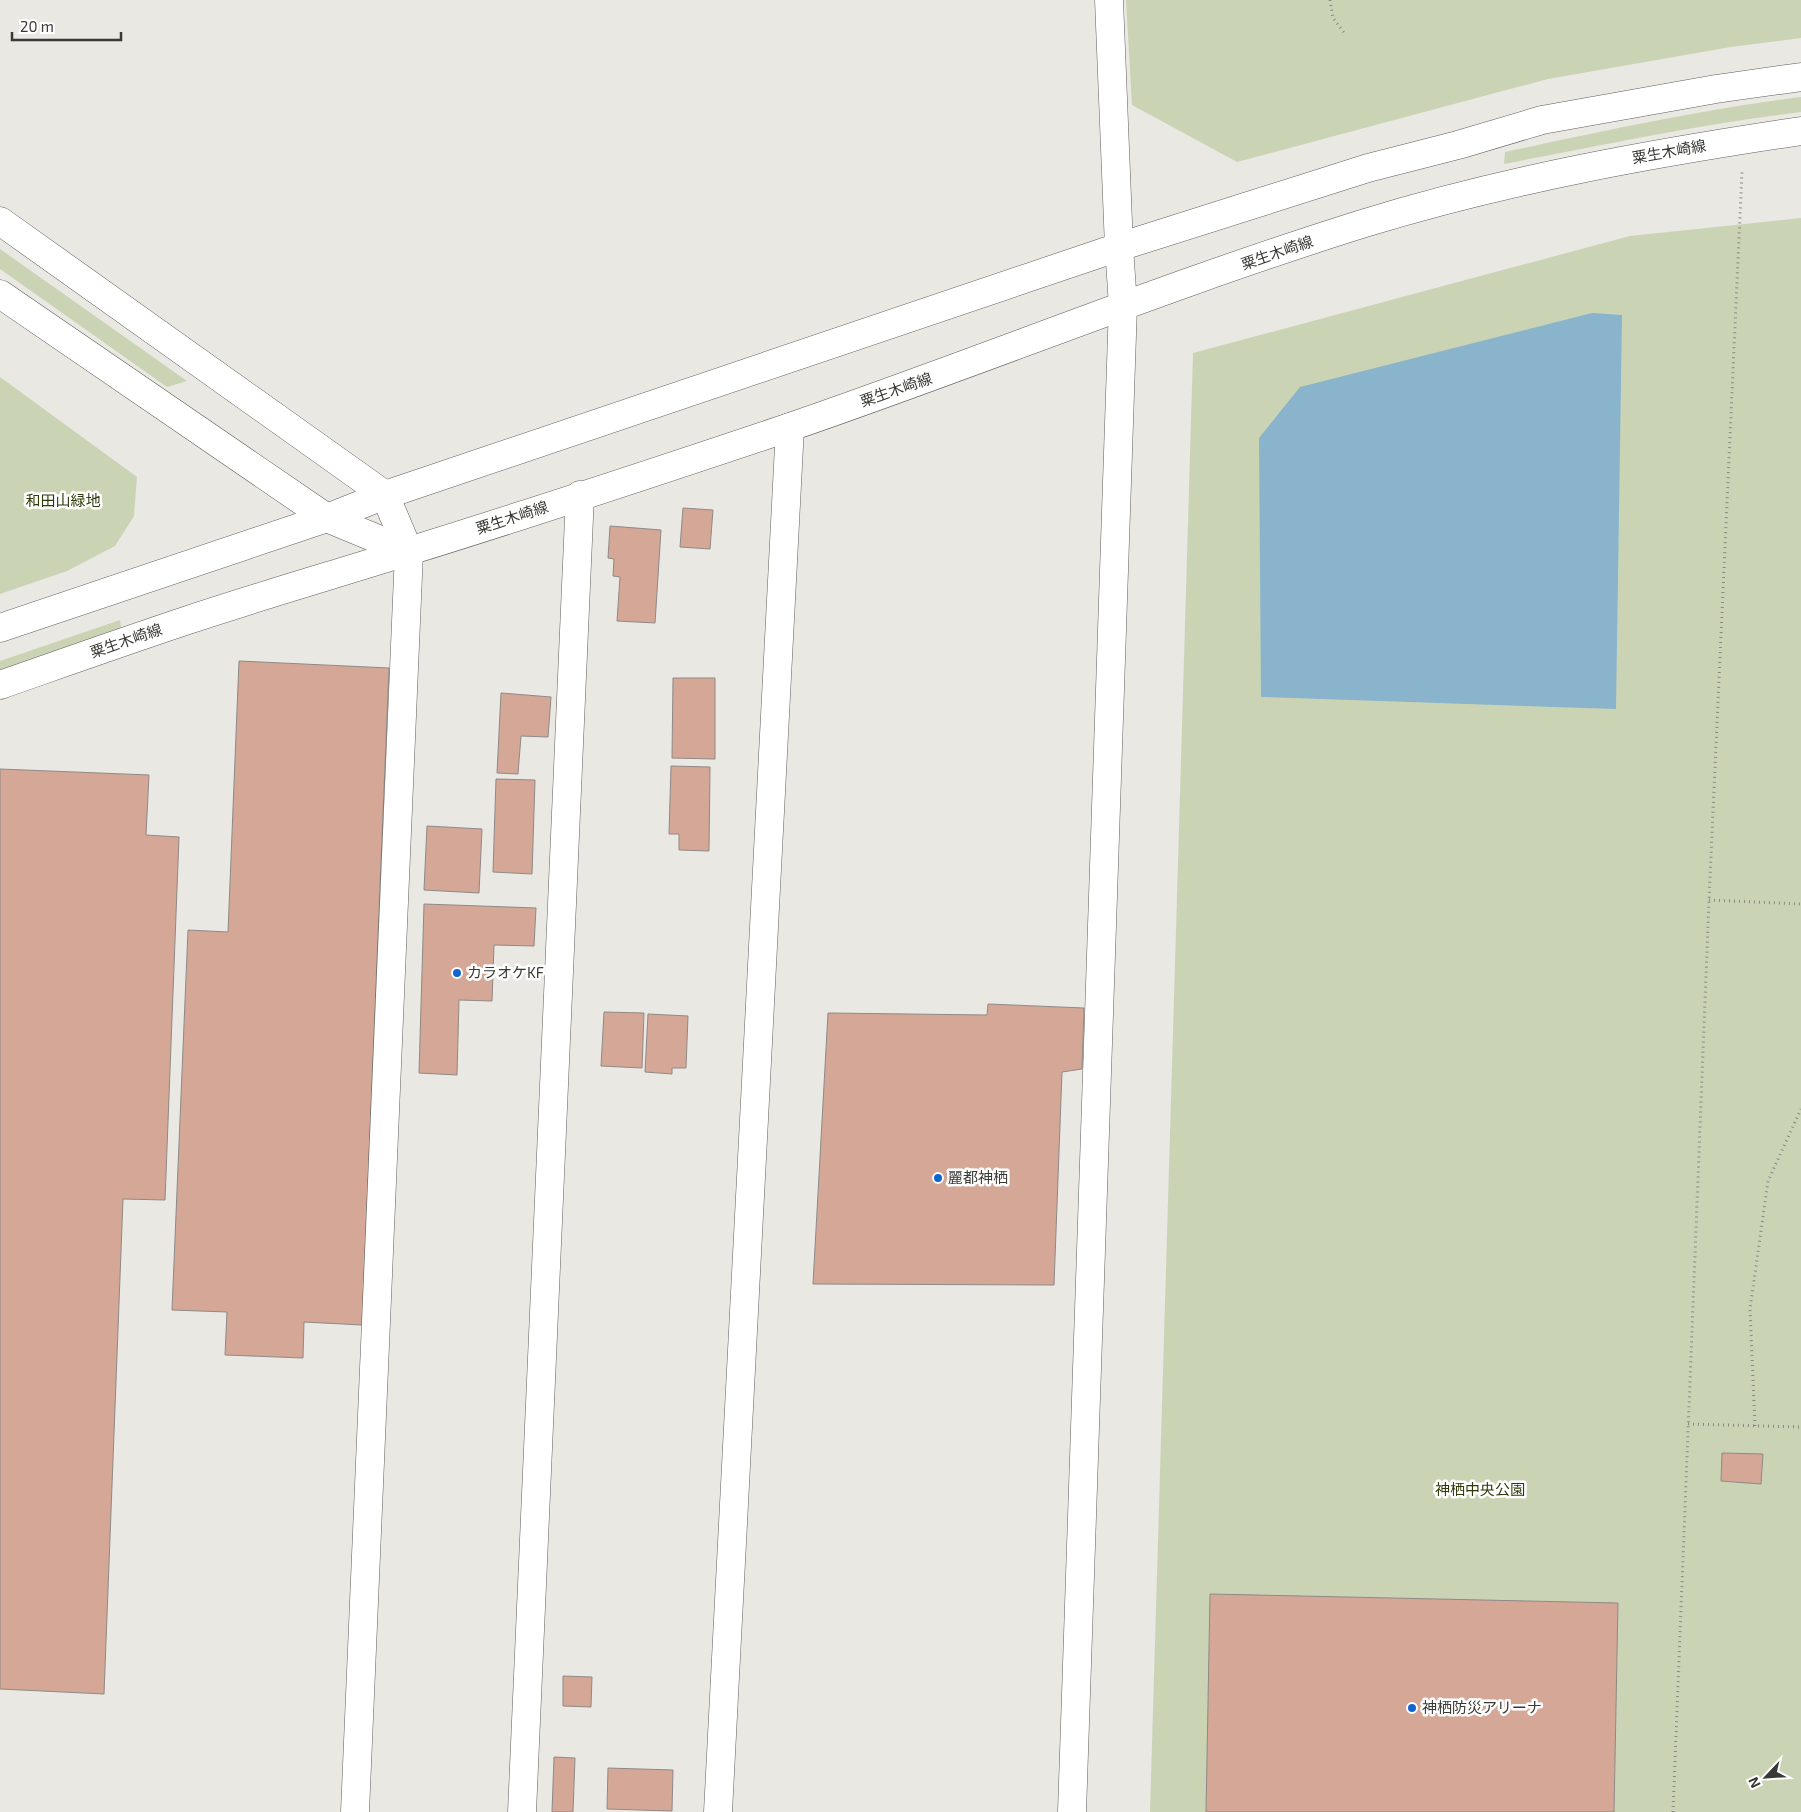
<svg xmlns="http://www.w3.org/2000/svg" width="1801" height="1812" viewBox="0 0 1801 1812" font-family="'Exo 2','Noto Sans JP',sans-serif">
<rect width="100%" height="100%" fill="#e9e8e2"/>
<path fill="#cad4b5" d="M1126 0H1801V38L1731 47 1548 79 1237 162 1132 105Z
M1801 97V112C1701 124 1602 145 1504 164L1505 152C1603 131 1701 110 1801 97Z
M1801 218V1812H1150L1193 353 1630 236Z
M0 249 187 381 167 387 0 269Z
M0 377 137 477 134 516 115 546 67 571 0 594Z
M120 620 123 642 0 684V661Z"/>
<path fill="#89b4cc" d="M1592 313 1622 315 1616 709 1261 697 1259 438 1300 387Z"/>
<path fill="#d4a796" stroke="#8f8987" d="M683 508 713 510 710 549 680 547Z
M610 526 661 530 655 623 617 621 620 577 613 576 614 559 608 558Z
M239 661 389 668 362 1325 304 1322 303 1358 225 1355 227 1312 172 1310 188 930 228 932Z
M673 678H715V759L672 758Z
M501 693 551 697 548 737 521 736 518 774 497 773Z
M671 766 710 767 709 851 679 850V834H669Z
M0 769 149 775 146 835 179 837 165 1200 123 1199 104 1694 0 1689Z
M496 779 535 780 532 874 493 872Z
M427 826 482 829 479 893 424 890Z
M424 904 536 908 534 946 494 945 492 1001 459 1000 457 1075 419 1073Z
M988 1004 1084 1008 1082 1069 1062 1072 1054 1285 813 1284 828 1013 987 1015Z
M604 1012 644 1013 642 1068 601 1066Z
M648 1014 688 1016 686 1068H672V1074L645 1072Z
M1722 1453 1763 1454 1761 1484 1721 1481Z
M1210 1594 1618 1603 1614 1812H1206Z
M563 1676 592 1677 591 1707 563 1706Z
M554 1757 575 1758 573 1812H552Z
M608 1768 673 1770 672 1811 607 1809Z"/>
<g fill="none" stroke-linecap="round" stroke-linejoin="round">
<g stroke="#615f5a" stroke-width="29">
<path id="minor" d="M0 221 385 495 409 552 355 1812
M0 294 327 518 409 552
M522 1812 580 495
M718 1812 790 427
M1072 1812 1123 305 1119 247 1109 0"/>
</g>
<g stroke="#615f5a" stroke-width="29">
<path id="major" d="M0 628 327 518 385 495 1119 247 1368 168 1458 145 1542 120 1716 89 1801 77
M0 685C63 663 125 641 188 620 260 596 333 575 406 552 535 512 665 469 793 426 985 360 1172 283 1365 223 1508 179 1654 153 1801 131"/>
</g>
<path stroke="#898884" stroke-width="3" stroke-dasharray="1 4" stroke-linecap="butt" d="M1330 0 1333 18 1346 35
M1709 900 1801 904
M1688 1424 1801 1427
M1755 1426 1750 1309 1768 1181 1801 1109
M1673 1812 1709 900 1742 172"/>
<use href="#minor" stroke="#fff" stroke-width="28"/>
<use href="#major" stroke="#fff" stroke-width="28"/>
</g>
<g fill="#1066d0" stroke="#fff" stroke-width="2">
<circle cx="457" cy="973" r="5"/>
<circle cx="938" cy="1178" r="5"/>
<circle cx="1412" cy="1708" r="5"/>
</g>
<g text-anchor="middle" stroke-width="5" stroke-linejoin="round" paint-order="stroke">
<g font-size="15" fill="#393936" stroke="#fff">
<text transform="translate(1669 152) rotate(-10)" y="5">粟生木崎線</text>
<text transform="translate(1277 253) rotate(-19)" y="5">粟生木崎線</text>
<text transform="translate(896 390) rotate(-19)" y="5">粟生木崎線</text>
<text transform="translate(512 518) rotate(-18)" y="5">粟生木崎線</text>
<text transform="translate(126 641) rotate(-19)" y="5">粟生木崎線</text>
</g>
<g font-size="15" fill="#2f3a0a" stroke="#fff">
<text x="63" y="506">和田山緑地</text>
<text x="1480" y="1495">神栖中央公園</text>
</g>
<g font-size="15" fill="#393936" stroke="#fff" text-anchor="start">
<text x="467" y="978">カラオケKF</text>
<text x="948" y="1183">麗都神栖</text>
<text x="1422" y="1713">神栖防災アリーナ</text>
</g>
</g>
<g transform="translate(1766 1777) rotate(245)" stroke="#ffffff" stroke-width="4" paint-order="stroke">
<path d="M0-4L9 19L0 12L-9 19Z" fill="#393936"/>
<text y="-8" font-size="14" font-weight="bold" text-anchor="middle" fill="#393936">N</text>
</g>
<path d="M12 32v8h109v-8" fill="none" stroke="#393936" stroke-width="2.5"/>
<text x="20" y="32" font-size="15" fill="#393936" stroke="#ffffff" stroke-width="4" paint-order="stroke">20 m</text>
</svg>
